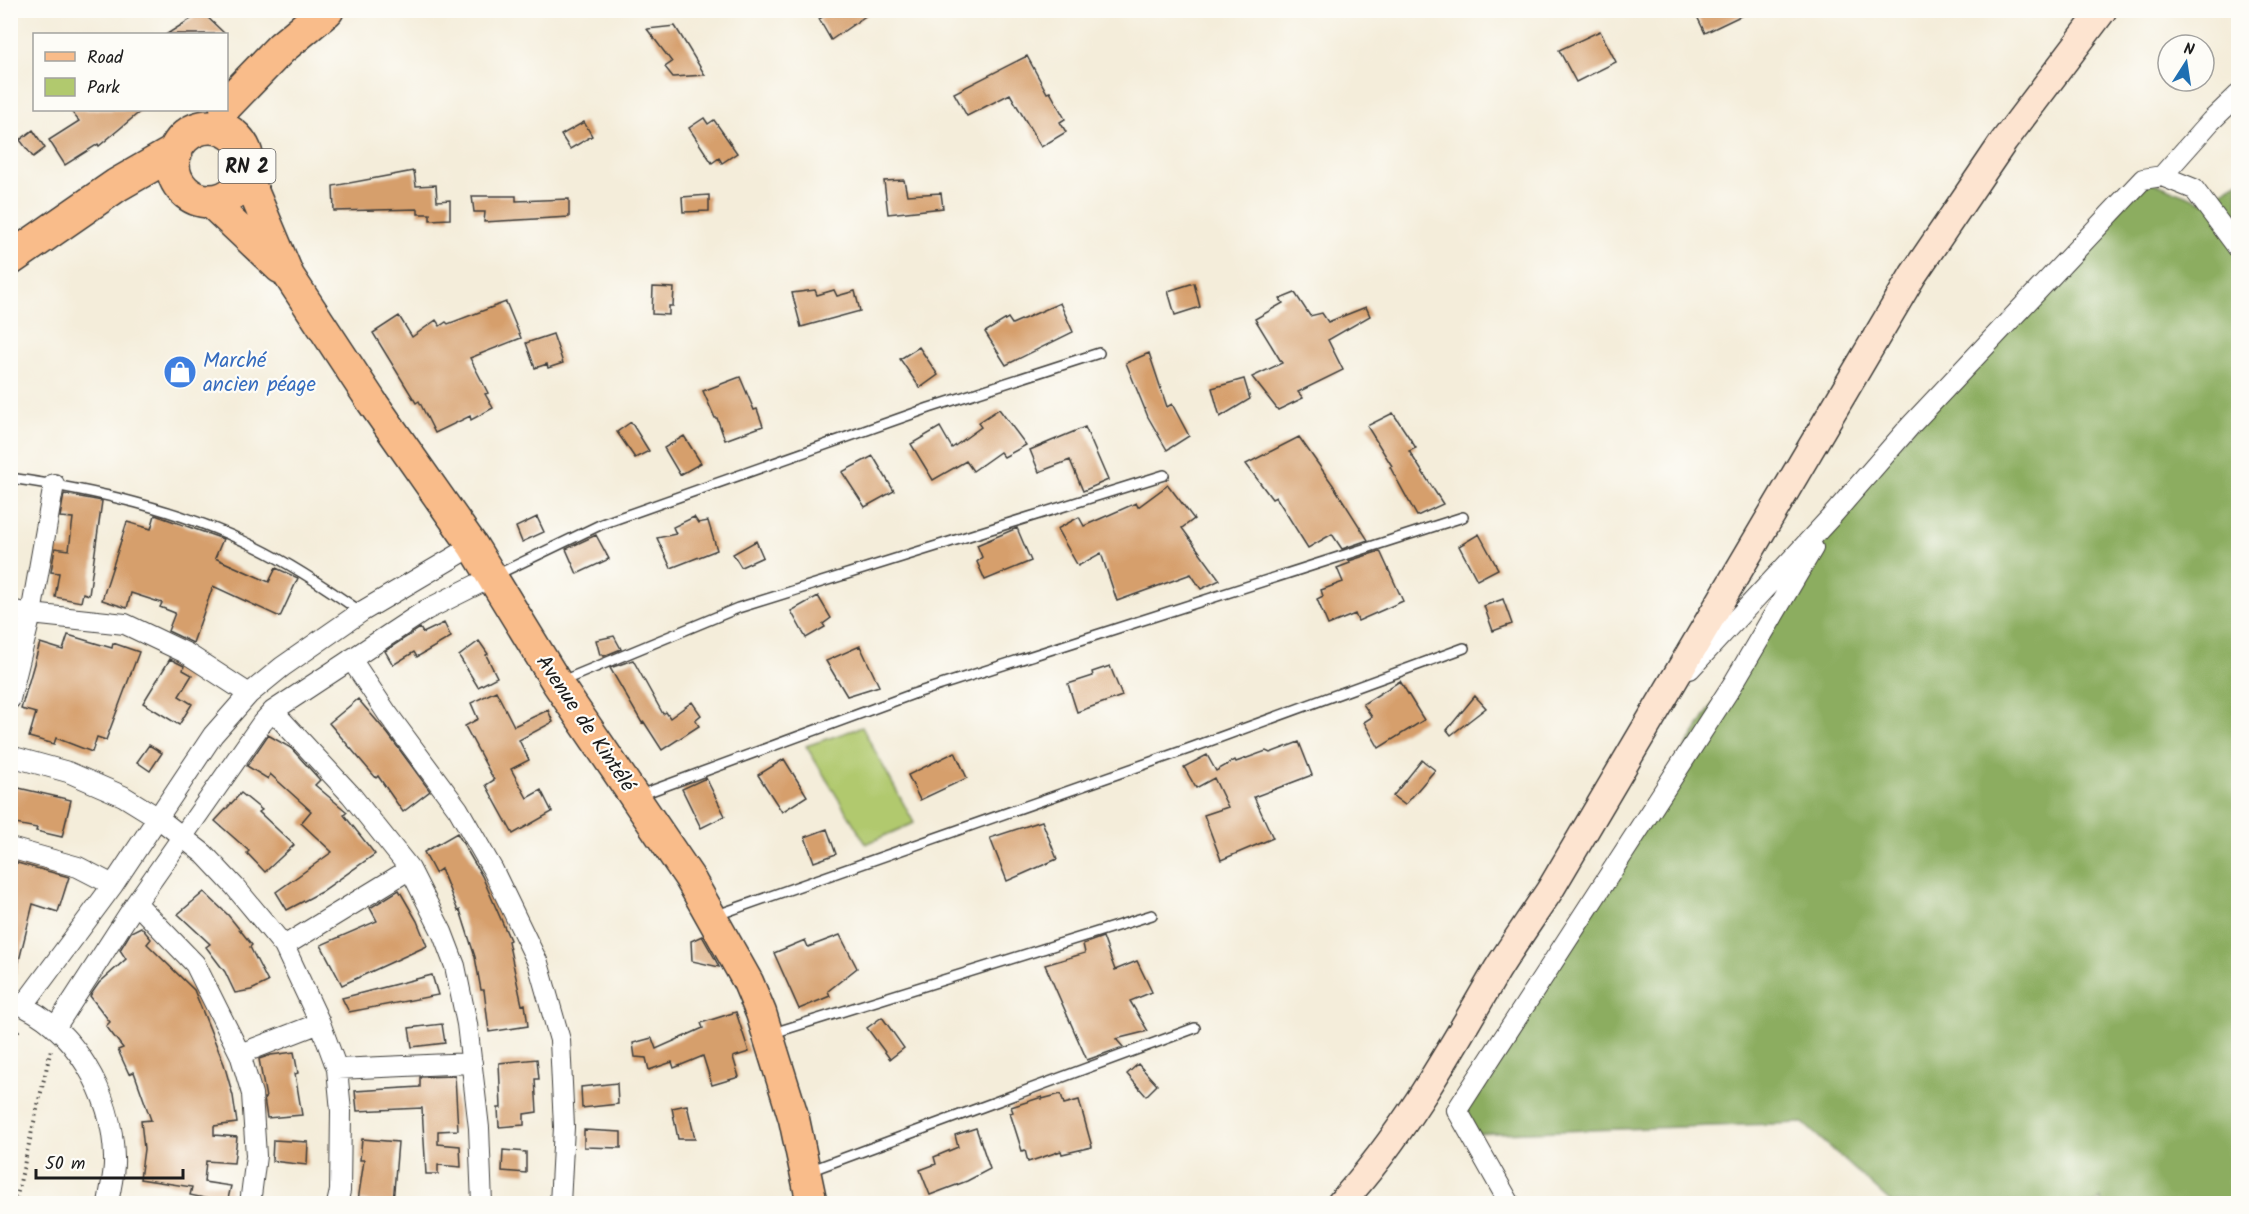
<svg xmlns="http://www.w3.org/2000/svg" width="2249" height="1214" viewBox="0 0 2249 1214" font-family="Kalam,sans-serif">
<rect width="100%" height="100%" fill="#fdfcf7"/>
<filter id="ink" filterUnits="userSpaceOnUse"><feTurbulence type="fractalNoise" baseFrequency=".0167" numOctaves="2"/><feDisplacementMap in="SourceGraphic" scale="12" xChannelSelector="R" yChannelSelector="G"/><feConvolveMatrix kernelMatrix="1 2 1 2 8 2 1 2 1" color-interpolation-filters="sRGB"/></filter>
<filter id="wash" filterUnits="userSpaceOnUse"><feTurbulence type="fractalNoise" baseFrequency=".008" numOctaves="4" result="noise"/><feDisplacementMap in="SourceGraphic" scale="24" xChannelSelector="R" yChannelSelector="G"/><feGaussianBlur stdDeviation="1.35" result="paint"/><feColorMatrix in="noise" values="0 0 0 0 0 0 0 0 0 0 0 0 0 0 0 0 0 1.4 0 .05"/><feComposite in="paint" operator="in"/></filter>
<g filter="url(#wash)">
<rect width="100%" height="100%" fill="#f4edda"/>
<path fill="#b1c96e" stroke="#667245" stroke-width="1.5" d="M862 727 914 823 866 844 806 746Z"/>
<path fill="#8cad61" stroke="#54643e" stroke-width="1.5" d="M2143 179 2204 202 2238 181V1203L2101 1204V1198L2096 1204 1892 1203 1803 1123 1471 1134 1457 1110 1831 517Z"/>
<g id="blocks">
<path fill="#d69f6c" d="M834 10H874L831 40 819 19Z
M1694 10H1753L1705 33Z
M202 12 225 34H167Z
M675 26 705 75 673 77 665 67 672 62 647 29Z
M1600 31 1616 62 1576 82 1559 50Z
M1027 56 1047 93 1050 92 1065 119 1060 122 1066 132 1041 147 1010 94 967 116 954 93Z
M70 110H142L99 146 98 144 65 165 49 140 79 121Z
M704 118 708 124 714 120 737 153 722 163 719 158 712 163 689 128Z
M584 122 592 136 570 149 561 135Z
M33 130 45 148 33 157 20 140Z
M414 171 416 186 436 185 437 201 450 200V219L430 220V214H418V209L334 211 333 186Z
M904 180 907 195 941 193 943 208 888 214 884 181Z
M709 195V211L683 212 682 197Z
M472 196H516V201L569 199V217L484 222 485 212H474Z
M1194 283 1200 307 1175 315 1168 291Z
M653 287 674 288 673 306H669V315L652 314Z
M815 290 817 295 834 290 837 296 855 291 860 311 801 327 792 293Z
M1295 293 1310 316 1322 313 1328 322 1366 307 1370 316 1328 340 1343 370 1298 392 1303 398 1278 410 1252 377 1282 363 1255 319 1283 303 1280 299Z
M506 302 521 338 470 358 488 393 485 394 493 408 471 420 470 416 435 433 419 401 416 403 373 333 399 316 412 337 436 320 440 326 446 322 448 324Z
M1060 303 1073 332 1006 365 985 332 1008 318 1012 324Z
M553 334 563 363 548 368 547 364 535 368 526 343Z
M919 347 938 375 920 388 900 359Z
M1149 353 1167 407 1172 404 1189 436 1167 450 1148 417 1126 363Z
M740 377 754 410 757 409 763 426 725 440 717 418H715L703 391Z
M1244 379 1250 399 1220 417 1212 388Z
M999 409 1026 445 1004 457 1000 452 973 471 966 461 933 480 911 444 940 427 952 448 981 427 978 423Z
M1393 413 1416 448 1409 451 1443 504 1417 516 1390 467 1392 466 1367 426Z
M631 422 649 451 635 458 617 432Z
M1085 427 1108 480 1083 491 1070 460 1039 472 1030 450Z
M684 436 701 463 680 475 664 448Z
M1299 437 1333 485 1368 540 1342 549 1332 534 1308 548 1276 497 1272 499 1246 464Z
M873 456 894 491 865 507 842 472Z
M1168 485 1194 519 1182 528 1220 580 1201 589 1191 574 1117 601 1101 553 1078 566 1057 529 1079 517 1084 526 1136 503 1138 507Z
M64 494 102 501 89 595 83 593 81 602 55 597 59 573 51 572 55 548 69 550 73 518 60 517Z
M155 515 223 539 215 558 269 582 276 568 298 578 280 617 213 586 193 643 168 631 175 613 160 607 162 603 131 593 127 608 102 600 127 522 151 529Z
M537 517 544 532 522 542 516 527Z
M694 517 698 523 708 521 717 550 671 568 657 538 676 534 673 527Z
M1017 528 1031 561 985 580 977 562 982 557 977 545Z
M1479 534 1498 569 1477 580 1459 546Z
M596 535 609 559 577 574 566 549Z
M756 541 763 557 741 567 733 554Z
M1380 551 1403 601 1358 621 1355 614 1328 625 1317 599 1323 596 1321 590 1343 582 1337 568 1350 563 1349 561Z
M818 596 831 618 823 624 825 627 806 638 791 611Z
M1503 599 1512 624 1493 631 1484 606Z
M444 623 451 637 417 657 414 652 393 665 385 651 420 628 423 633Z
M68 635 112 648 113 643 139 652 106 740 97 737 92 752 56 738 54 744 29 737 36 713 21 709 40 643 63 650Z
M614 636 621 649 604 656 602 654 600 655 596 640Z
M479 641 488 654 486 655 497 677 478 687 459 656Z
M860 646 879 686 847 696 826 661Z
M170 659 184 666 183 670 192 675 179 696 192 704 179 725 143 703Z
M633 660 663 714 666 712 670 718 692 702 701 715 695 720 699 726 662 750 644 722 642 723 610 668Z
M1110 666 1122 696 1077 712 1068 684 1093 676 1092 672Z
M1400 681 1424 720 1379 748 1364 722 1372 717 1363 704Z
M496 691 514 726 548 710 553 722 519 740 529 760 511 769 527 798 541 790 552 812 513 834 486 785 494 780 465 726 478 719 471 703Z
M1475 696 1486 708 1451 735 1447 730Z
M358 699 388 734 430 791 403 812 378 776 376 778 329 723Z
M268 735 291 748 320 780 315 785 347 812 344 815 375 854 321 892 287 910 276 892 332 852 301 823 311 811 270 774 268 779 247 766Z
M1299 742 1312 775 1254 797 1273 838 1221 860 1204 815 1228 807 1214 778 1196 788 1184 767 1207 755 1216 771 1235 760 1236 762 1266 751 1270 753Z
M149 745 162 753 150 771 137 762Z
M955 752 967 778 920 800 908 775Z
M784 759 807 796 782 812 758 775Z
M1422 760 1435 770 1405 805 1393 796Z
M706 778 725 816 701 828 682 789Z
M10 786 71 800 62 837 36 831 37 828 10 823Z
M241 793 262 810 259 812 294 845 265 872 247 853 249 851 215 821Z
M1042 821 1057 859 1007 881 990 838Z
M827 829 836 854 814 862 805 837Z
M457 833 482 876 510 940 508 941 522 1005 525 1004 528 1026 489 1032 484 990H481L475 957 460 910 458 911 441 869 435 873 424 852Z
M10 861 69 877 58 912 33 904 16 973 10 972Z
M399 890 417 921 427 946 342 985 321 945 377 921 370 908Z
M204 892 228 915 252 945 250 947 268 982 251 990 235 993 225 972 206 947 210 944 178 914Z
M141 927 151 939 147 944 194 990 224 1064 233 1096 237 1123 214 1126V1135L237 1137 234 1163 206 1161 204 1182 231 1186 227 1203 190 1195 192 1187 140 1179 144 1149 141 1121 151 1120 134 1072 129 1074 118 1050 123 1048 106 1026 110 1022 90 996 99 983 126 959 120 950 131 932Z
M840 935 857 968 828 991 830 996 799 1009 774 953 805 940 808 947Z
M702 936 714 957 719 967 692 961 691 941Z
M1103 937 1115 970 1137 961 1152 992 1130 1001 1148 1031 1116 1039 1123 1047 1087 1060 1045 965 1085 953 1083 944Z
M432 975 438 995 349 1012 342 998Z
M736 1012 749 1052 733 1057 739 1077 712 1085 703 1056 674 1068 672 1062 649 1070 646 1058 635 1057 633 1043 652 1038 656 1049 703 1028 701 1023Z
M882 1017 904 1048 890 1059 867 1028Z
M442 1024 445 1043 412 1047 409 1028Z
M294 1052 298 1073 295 1074 302 1115 267 1118 264 1098H266L259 1059 271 1055Z
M537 1059 539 1079H535L537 1112 524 1114V1125L499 1127 498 1108H501L499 1063Z
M1138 1064 1157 1085 1146 1096 1127 1074Z
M455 1076 458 1130 438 1131V1144L460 1146 461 1167 438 1165V1174H426L422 1108 357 1111 355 1091 420 1087V1077Z
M617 1083 618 1104 582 1108 581 1087Z
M1061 1094 1064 1104 1079 1100 1092 1147 1062 1154 1061 1151 1028 1162 1025 1150 1022 1151 1017 1135 1010 1113 1013 1112 1011 1107 1042 1097V1099Z
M687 1105 695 1139H678L672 1108Z
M976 1128 990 1169 967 1181 930 1195 920 1170 936 1164 934 1157 958 1147 955 1135Z
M584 1130 621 1132V1148L584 1147Z
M362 1139 398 1142 393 1203 358 1201 364 1160H360Z
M273 1140 308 1142 307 1165 272 1161Z
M503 1150 526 1152V1173L502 1171Z"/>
</g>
</g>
<g filter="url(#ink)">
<use href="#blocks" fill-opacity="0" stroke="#3c3b38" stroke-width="1.5"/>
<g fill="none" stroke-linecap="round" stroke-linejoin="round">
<g stroke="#3c3b38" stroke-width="12">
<path id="lane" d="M10 478C94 490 180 509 256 547 293 565 327 588 361 612
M496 575 602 524 929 408 1099 353
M562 681 738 608 1164 475
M640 795 913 694 1463 517
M717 915 1188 749 1464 648
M770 1034 1152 915
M809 1171 1195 1028"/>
</g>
<g stroke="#3c3b38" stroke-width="22">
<path id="street" d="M2162 176 2211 121 2238 95
M10 610 31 614 125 624 186 653 249 694
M351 659 387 713 458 809 493 870 538 963 560 1040 564 1127 560 1204
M1690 669 1831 517 1911 425 2143 179 2162 176 2194 189 2238 248
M10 699 31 614 54 484
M273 711 351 795 410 869 442 932 455 966 467 1024 479 1128 482 1204
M10 756 68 772 123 796 157 817 204 854 235 887 284 946 320 1023 337 1069 341 1111 340 1191 337 1204
M10 848 78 867 113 885
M136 903 195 964 240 1054 252 1094 256 1156 250 1204
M284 946 410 869
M13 1002C74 1025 113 1095 114 1158 115 1173 110 1189 108 1204
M23 1006 113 885 213 735 249 694 282 667 361 612 473 546
M55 1028 136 903 262 723 273 711 426 610 492 577
M240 1054 320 1023
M337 1069 472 1063
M1510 1204 1457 1110 1733 684 1813 548"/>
</g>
<g stroke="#3c3b38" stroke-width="30">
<path id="secondary" d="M1340 1204C1404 1134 1450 1051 1497 970 1514 943 1532 917 1550 890L1913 275 2004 141 2103 10"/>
</g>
<g stroke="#3c3b38" stroke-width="33">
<path id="primary" d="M246 174 289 276 372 402 473 546 557 683 689 877 748 982 761 1013 794 1119 812 1204
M208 200 280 268"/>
</g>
<g stroke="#3c3b38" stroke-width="36">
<path id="highway" d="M226 105 281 48 327 10
M173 164a37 37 0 1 1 74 0a37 37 0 1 1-74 0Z
M10 259 117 185 176 151"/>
</g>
<path stroke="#3c3b38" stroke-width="4" stroke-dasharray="1.5 4.5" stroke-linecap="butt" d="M10 1040 21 1027
M15 1204 51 1049"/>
<use href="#lane" stroke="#fff" stroke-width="9"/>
<use href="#street" stroke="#fff" stroke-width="20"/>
<use href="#secondary" stroke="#fde4d0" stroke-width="27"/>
<use href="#primary" stroke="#f9bc8a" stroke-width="30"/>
<use href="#highway" stroke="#f9bc8a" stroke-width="33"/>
</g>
</g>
<defs>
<g id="shop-disc" transform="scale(1.725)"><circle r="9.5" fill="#3f7fe0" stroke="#fdfcf7"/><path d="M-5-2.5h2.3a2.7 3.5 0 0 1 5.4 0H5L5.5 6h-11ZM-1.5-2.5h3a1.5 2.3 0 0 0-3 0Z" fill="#fff"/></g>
</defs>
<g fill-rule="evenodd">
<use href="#shop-disc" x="180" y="372"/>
</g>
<g text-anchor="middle" stroke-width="4.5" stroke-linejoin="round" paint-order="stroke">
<rect fill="#fdfcf7" stroke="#605f5e" stroke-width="1.5" x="218.5" y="149" width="57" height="34" rx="4.5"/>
<g font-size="20" font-weight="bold" fill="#1c1c1c">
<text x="247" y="173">RN 2</text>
</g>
<g font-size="21" fill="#366cbe" stroke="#fdfcf7" text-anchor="start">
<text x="203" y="367">Marché<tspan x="203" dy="24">ancien péage</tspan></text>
</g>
<g font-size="21" fill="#1c1c1c" stroke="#fdfcf7">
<text transform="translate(586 723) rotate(56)" y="7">Avenue de Kintélé</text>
</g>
</g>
<rect width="2249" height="1214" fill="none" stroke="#fdfcf7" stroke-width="36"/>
<rect x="33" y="33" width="195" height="78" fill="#fdfcf7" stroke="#a3a29f" stroke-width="1.5"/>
<rect x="45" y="52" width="30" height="9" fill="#f9bc8a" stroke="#a3a29f" stroke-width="1.5"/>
<text x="87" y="63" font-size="18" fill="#1c1c1c">Road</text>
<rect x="45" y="78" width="30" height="18" fill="#b1c96e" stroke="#a3a29f" stroke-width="1.5"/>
<text x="87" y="93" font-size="18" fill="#1c1c1c">Park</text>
<g transform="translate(2186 63) rotate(12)"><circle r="28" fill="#fdfcf7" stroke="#a3a29f" stroke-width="1.5"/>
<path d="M0-4.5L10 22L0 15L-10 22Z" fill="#1f6fb2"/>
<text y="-9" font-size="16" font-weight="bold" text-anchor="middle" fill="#1c1c1c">N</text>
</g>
<path d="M36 1169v9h147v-9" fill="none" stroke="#1c1c1c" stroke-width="3"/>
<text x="45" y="1169" font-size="18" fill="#1c1c1c" stroke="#fdfcf7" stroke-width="4.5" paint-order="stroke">50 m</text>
</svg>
